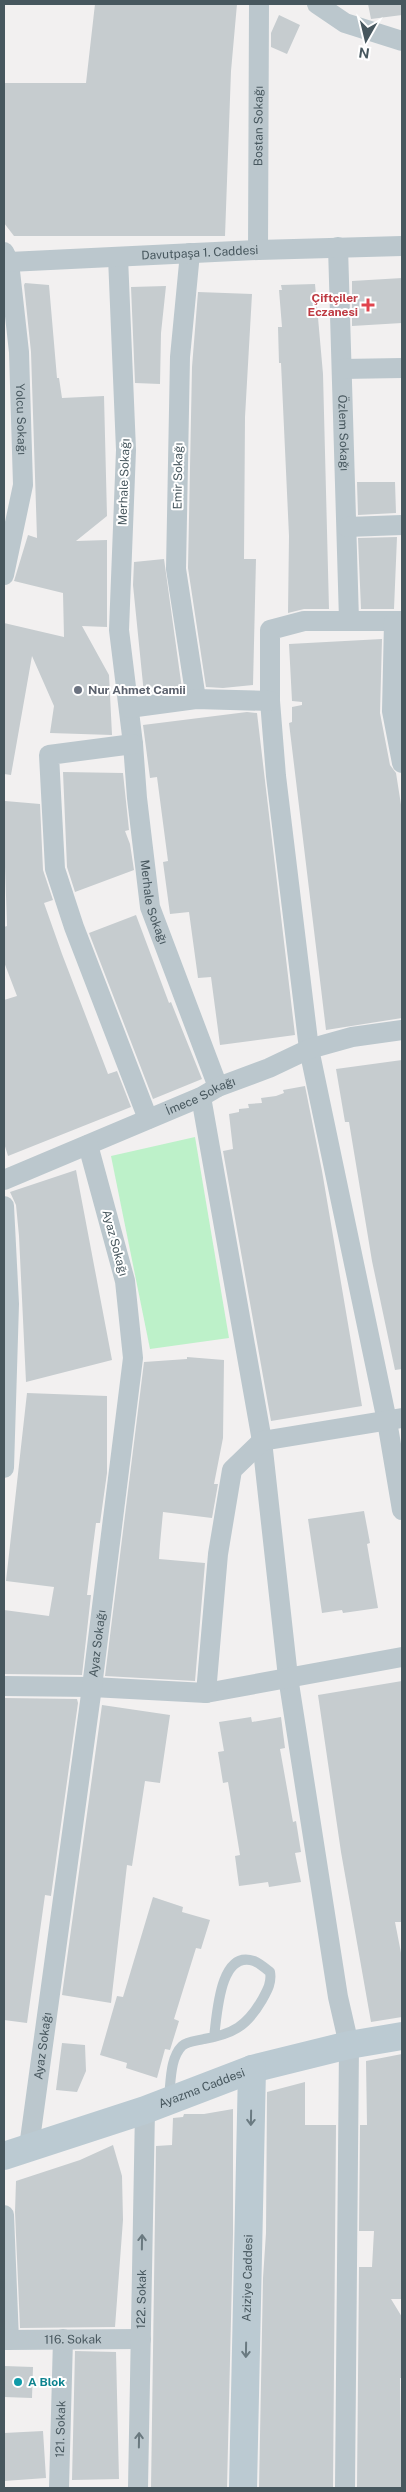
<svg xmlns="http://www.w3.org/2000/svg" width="406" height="2492" viewBox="0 0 406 2492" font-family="'Public Sans',sans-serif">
<rect width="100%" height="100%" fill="#f2f0f0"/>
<path fill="#bdf1c9" d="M195 1137 229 1338 150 1349 111 1156Z"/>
<path fill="#c6cccf" d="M95 4H237L231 71 225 236H14L4 223V83H86Z
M368 4H402V15L371 19Z
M279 15 300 25 287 54 271 47V33Z
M402 278V323L352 326V281Z
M25 283 49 285 57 378H59L62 398 104 396 107 516 76 541 107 540V627L82 626 109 675 112 735 50 733 54 706 32 656 11 775 4 774V623L64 637 63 593 14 581 28 535 37 538 31 352 24 285Z
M315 284 323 374 329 609H304L288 613 289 536 281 363H279L278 327H282L279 290H282L281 285Z
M166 286 161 333 160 384 135 383 131 287Z
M198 292 252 294 245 417 244 559H256L253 685 223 688 206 687 188 568 192 367Z
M357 482H395L396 513 358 515Z
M397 537 394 609H361L358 538Z
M164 559 182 689 144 694 133 585 134 562Z
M382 639 380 713 390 765 396 773 402 811V1018L326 1030 289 723 292 722V707L302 705V702L292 701 289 644Z
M247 712 257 713 295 1035 220 1045 211 977 198 978 189 912 170 914 163 862 168 861 157 777 150 778 143 725Z
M63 772 123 773 129 830 125 831 130 844 134 870 75 892 67 867Z
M5 801 40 804 43 870 53 900 44 903 62 954 108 1074 117 1071 131 1107 8 1156 4 1143V1000L17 996 4 962V927L7 926 4 838Z
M136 915 169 1003 171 1002 202 1079 153 1099 89 933Z
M402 1060V1369L395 1370 372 1261 349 1122H345L336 1069Z
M305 1086 322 1171 362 1406 271 1421 223 1151 233 1149 229 1114 239 1112V1109L249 1108 248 1104 262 1103 261 1098 276 1096 284 1093 283 1090Z
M76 1170 112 1360 26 1382 19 1236 16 1205 10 1192Z
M187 1357 224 1360 223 1438 214 1484H218L212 1518 163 1512 160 1544 159 1559 205 1563 195 1681 105 1676 144 1362 187 1359Z
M27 1393 107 1396V1473L100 1523H96L93 1546 87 1595H91L82 1675 4 1674V1610L49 1616 54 1587 6 1581Z
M364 1511 370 1543 367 1544 378 1608 343 1613 342 1610 322 1613 308 1519Z
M402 1681V1922H395L402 1958V2017L371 2022 341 1852 318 1695Z
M4 1698 77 1699 78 1703 51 1896 45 1895 27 2023 4 2020Z
M102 1705 170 1715 160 1783 145 1781 132 1866 127 1865 111 2003 62 1995Z
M251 1717 252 1722 281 1717 285 1748 280 1749 293 1822 296 1821 301 1852 295 1853 301 1882 269 1887 268 1882 239 1886 235 1856 240 1855 228 1782 223 1783 218 1752 224 1751 219 1722Z
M153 1897 183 1907 182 1912 210 1920 201 1949 196 1948 174 2019 179 2021 170 2050 165 2049 157 2078 126 2068 127 2063 100 2055 117 1996 123 1997Z
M62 2043 85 2045 86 2071 77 2092 56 2090Z
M402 2054V2299H391L402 2317V2378H400L402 2488H357L359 2267H372L374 2231H359L360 2125H367L366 2061Z
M305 2082V2125H336L333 2488H259L263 2278 266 2233 267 2092Z
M233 2109V2234L227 2488H151L156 2146 172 2145 173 2118 183 2117 184 2114H204Z
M113 2145 122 2176 123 2220 115 2327 20 2328 15 2212 16 2181 80 2160Z
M75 2351 116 2352 119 2479 72 2480Z
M4 2366 33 2367 32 2398 4 2397Z
M43 2431 46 2478 4 2481V2433Z"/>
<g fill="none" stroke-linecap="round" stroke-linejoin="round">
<path stroke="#bbc7cd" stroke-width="10" d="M169 2097C171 2081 170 2058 182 2046 188 2041 197 2041 204 2039 233 2034 247 2026 262 2000 267 1991 272 1983 270 1972 265 1968 259 1963 254 1961 219 1949 217 2017 214 2037"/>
<g stroke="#bbc7cd" stroke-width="20">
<path d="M317 4 345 23 402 41"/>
<path id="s1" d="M338 247 349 620"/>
<path id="s2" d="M258 250 259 4"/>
<path id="s3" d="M4 252 9 262 19 352 23 485 4 575"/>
<path d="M190 253 180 357 176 569 196 699"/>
<path id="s4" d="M118 257 126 450 119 630 133 744 137 798 150 907 218 1087"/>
<path id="s5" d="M9 262 258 250 402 246"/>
<path d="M342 369 402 368"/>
<path d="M347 527 402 525"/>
<path d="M402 621H304L270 630V701L276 776 309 1049 387 1421 402 1510"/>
<path d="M394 622 392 711 402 763"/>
<path d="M129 708 196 699 270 701"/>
<path d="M133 744 49 755 55 869 74 927 148 1119"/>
<path d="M201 1097 262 1441 288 1677 338 1997 349 2045 345 2488"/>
<path id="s6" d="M4 1180 201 1097 218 1087 269 1068 309 1049 352 1037 402 1030"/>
<path d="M4 1206 9 1304 4 1468"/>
<path d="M4 1686 92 1687 206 1693 402 1657"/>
<path d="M206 1693 218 1554 232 1470 262 1441 402 1418"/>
<path id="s7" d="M29 2147 92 1687 133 1358 125 1281 88 1145"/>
<path d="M4 2215 9 2340"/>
<path id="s8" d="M4 2340 141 2339"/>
<path id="s9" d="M59 2488 63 2339"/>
<path id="s10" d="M138 2488 145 2110"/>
</g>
<g stroke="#bbcad2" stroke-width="28">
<path id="s11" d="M4 2156 145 2110 252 2069 349 2045 402 2036"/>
<path id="s12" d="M243 2488 252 2069"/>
</g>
</g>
<defs><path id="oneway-shaft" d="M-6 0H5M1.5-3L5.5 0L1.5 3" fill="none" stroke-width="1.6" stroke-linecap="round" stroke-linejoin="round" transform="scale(1.25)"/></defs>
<g stroke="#6a7a81">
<use href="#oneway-shaft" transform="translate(251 2118) rotate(91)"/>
<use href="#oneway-shaft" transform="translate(246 2350) rotate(91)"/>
</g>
<g stroke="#6a797f">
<use href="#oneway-shaft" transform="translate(142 2242) rotate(-89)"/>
<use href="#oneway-shaft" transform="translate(139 2440) rotate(-89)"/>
</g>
<path fill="#e0444e" stroke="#fff" stroke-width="2" d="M365.5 297.5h5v5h5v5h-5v5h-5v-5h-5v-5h5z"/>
<circle fill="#6b7280" stroke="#fff" stroke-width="2" cx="78" cy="690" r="5"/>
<circle fill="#0f9aa8" stroke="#fff" stroke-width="2" cx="18" cy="2382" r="5"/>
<g text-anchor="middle" stroke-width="4" stroke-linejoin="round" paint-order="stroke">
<g font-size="12" fill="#47575e" stroke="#fff">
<text dy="4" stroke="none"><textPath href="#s2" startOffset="124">Bostan Sokağı</textPath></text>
<text dy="4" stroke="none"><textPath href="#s5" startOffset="191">Davutpaşa 1. Caddesi</textPath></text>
<text dy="4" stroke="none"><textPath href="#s3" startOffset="169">Yolcu Sokağı</textPath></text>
<text dy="4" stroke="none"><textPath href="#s1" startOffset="186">Özlem Sokağı</textPath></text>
<text transform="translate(178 476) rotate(-89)" y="4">Emir Sokağı</text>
<text transform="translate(124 482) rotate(-88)" y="4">Merhale Sokağı</text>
<text dy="4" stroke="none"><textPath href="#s4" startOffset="648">Merhale Sokağı</textPath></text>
<text dy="4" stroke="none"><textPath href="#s6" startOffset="214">İmece Sokağı</textPath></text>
<text transform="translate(115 1243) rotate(75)" y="4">Ayaz Sokağı</text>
<text dy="4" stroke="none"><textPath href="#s7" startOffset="508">Ayaz Sokağı</textPath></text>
<text dy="4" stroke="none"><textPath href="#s7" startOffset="102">Ayaz Sokağı</textPath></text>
<text dy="4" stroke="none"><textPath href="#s11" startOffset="209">Ayazma Caddesi</textPath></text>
<text dy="4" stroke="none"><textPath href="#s12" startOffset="210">Aziziye Caddesi</textPath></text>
<text dy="4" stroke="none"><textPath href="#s10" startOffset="189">122. Sokak</textPath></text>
<text dy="4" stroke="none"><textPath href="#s8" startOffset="69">116. Sokak</textPath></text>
<text dy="4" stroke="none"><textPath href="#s9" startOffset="59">121. Sokak</textPath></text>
</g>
<g font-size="12" font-weight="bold" fill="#be3a42" stroke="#fff" text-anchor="end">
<text x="358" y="302">Çiftçiler<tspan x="358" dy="14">Eczanesi</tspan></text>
</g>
<g font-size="12" font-weight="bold" fill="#5b616d" stroke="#fff" text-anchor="start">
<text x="88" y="694">Nur Ahmet Camii</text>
</g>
<g font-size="12" font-weight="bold" fill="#0d838f" stroke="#fff" text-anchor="start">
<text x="28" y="2386">A Blok</text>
</g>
</g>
<rect width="406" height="2492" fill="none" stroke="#47575e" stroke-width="10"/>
<g transform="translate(366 40) rotate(188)" stroke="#ffffff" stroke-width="4" paint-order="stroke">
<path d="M0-4L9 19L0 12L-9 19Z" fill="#47575e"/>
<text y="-8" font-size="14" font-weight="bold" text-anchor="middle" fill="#47575e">N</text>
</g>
</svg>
